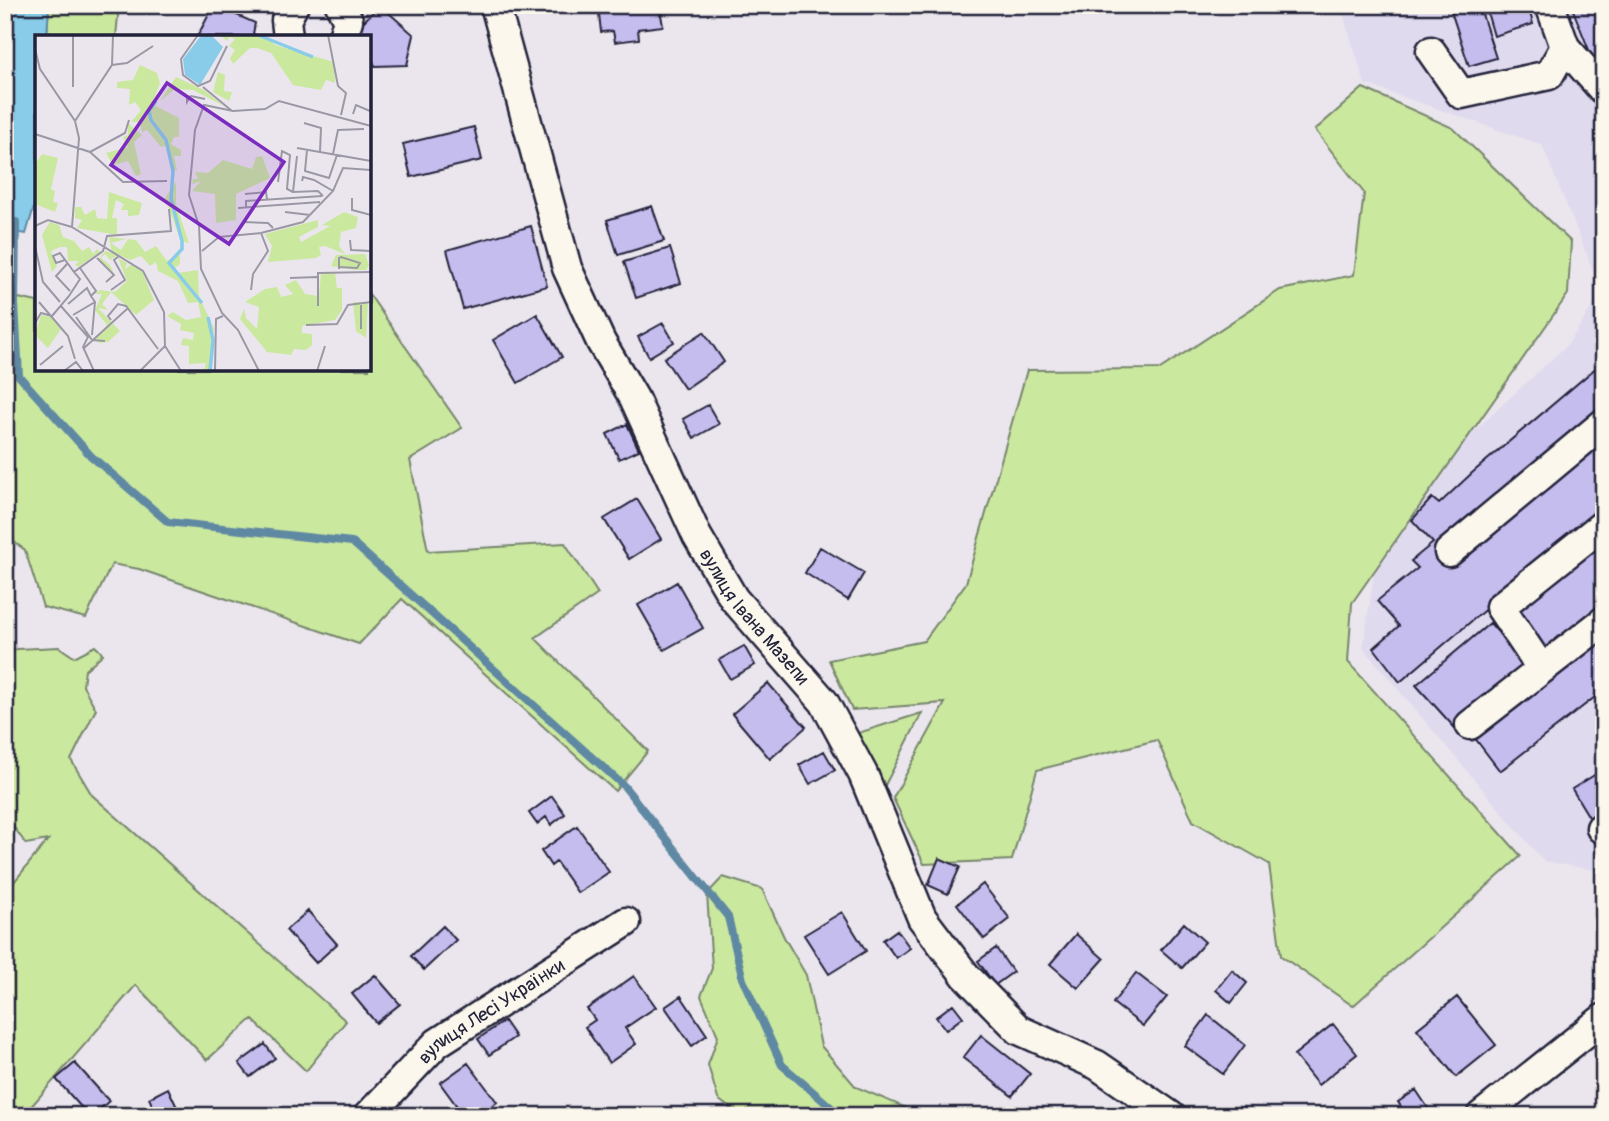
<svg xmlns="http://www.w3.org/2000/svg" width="1609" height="1121" viewBox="0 0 1609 1121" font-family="Pangolin,sans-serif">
<rect width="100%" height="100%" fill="#ebe6ed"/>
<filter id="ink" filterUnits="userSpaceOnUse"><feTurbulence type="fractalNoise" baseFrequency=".0143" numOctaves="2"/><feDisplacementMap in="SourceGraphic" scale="14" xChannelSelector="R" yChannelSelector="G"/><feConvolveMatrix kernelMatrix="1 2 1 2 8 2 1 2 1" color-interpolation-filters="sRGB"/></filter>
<g filter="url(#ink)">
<path fill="#e0daee" d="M1340 5H1604V872L1543 861 1363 648 1375 566 1464 440 1568 344 1602 292 1542 145 1365 84Z"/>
<path fill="#cbe89f" stroke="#76856d" stroke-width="2" d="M49 5H119L116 37H47Z
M1363 88 1453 128 1571 242 1568 294 1352 603 1348 662 1521 856 1353 1006 1281 956 1269 864 1193 821 1157 740 1037 770 1012 860 924 864 893 798 945 703 852 710 829 660 924 641 966 583 1027 370 1160 369 1280 290 1354 275 1364 193 1315 130Z
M369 294 462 428 410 460 428 551 565 543 598 594 535 638 648 751 615 791 402 599 359 644 139 569 112 564 86 618 43 607 25 550 5 535V295L37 302V369H369Z
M95 646 103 654 85 670 83 686 96 709 71 760 92 795 346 1021 306 1071 252 1019 207 1060 136 985 23 1116 5 1107V893L48 840 26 844 5 815V654L17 649 59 647 74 657Z
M922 713 883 789 858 733Z
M723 877 762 889 784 937 806 975 821 1046 856 1087 904 1107 912 1116H740L718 1099 708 1065 718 1036 701 996 712 968 707 894Z"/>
<path fill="#88cce9" stroke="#5f88a3" stroke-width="2" d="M5 5H49L47 37H37V197L26 234 5 231Z"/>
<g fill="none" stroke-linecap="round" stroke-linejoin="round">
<path stroke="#5f88a3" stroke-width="8" d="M16 222 15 304 19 376 91 456 168 522 352 542 624 786 728 917 743 980 782 1065 841 1116"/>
</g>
<path fill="#c6bdef" stroke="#22223b" stroke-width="2" d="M214 5 255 23 253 34 259 37H197Z
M380 5 414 35 407 65 375 66 369 53V37H362L358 27Z
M598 5H672V8L660 9 663 26 638 29 639 39 615 42 613 31 601 32Z
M1468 5H1479L1496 58 1469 66 1451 11Z
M1485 5H1528L1533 24 1494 36Z
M1571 5H1604V55L1593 60Z
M474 127 482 160 411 177 403 144Z
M652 206 664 241 618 255 607 220Z
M531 226 547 286 463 309 447 250Z
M670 248 681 283 636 298 624 262Z
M537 314 562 357 518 383 493 340Z
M663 323 674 342 649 357 638 337Z
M704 332 724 362 685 389 664 358Z
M1604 361V409L1503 490 1452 565 1604 442V508L1400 682 1374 648 1399 626 1377 601 1418 568 1411 561 1433 543 1412 520 1432 498 1439 504 1472 473Z
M708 405 719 424 694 438 683 419Z
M627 424 639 450 619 459 607 434Z
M637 499 661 539 629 559 604 519Z
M1604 536V601L1544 650 1512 610Z
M820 547 864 573 848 600 805 573Z
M677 582 703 628 664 650 638 605Z
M1490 623 1528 666 1454 727 1416 685Z
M1604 636V690L1500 771 1474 737Z
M744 646 755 665 730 679 719 660Z
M768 683 806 727 770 759 732 714Z
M824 751 835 770 810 784 799 765Z
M1604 769V815L1592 822 1572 789Z
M552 796 565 814 551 825 546 817 537 824 529 813Z
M577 826 609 872 578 893 556 862 551 866 541 851Z
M939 858 960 867 948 894 928 885Z
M983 884 1010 919 984 939 957 904Z
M308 911 337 944 316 963 286 930Z
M842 912 866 951 829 974 804 935Z
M1184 923 1205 942 1182 968 1161 950Z
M443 926 456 940 424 970 411 956Z
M897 930 910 948 896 958 883 940Z
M1076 934 1104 959 1078 988 1050 964Z
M996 948 1013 972 995 985 978 961Z
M1232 970 1247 983 1231 1003 1216 990Z
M1136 973 1167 997 1143 1026 1113 1003Z
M375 975 400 1004 376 1023 352 994Z
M634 976 656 1007 625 1028 636 1044 609 1063 585 1027 595 1020 587 1009Z
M681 996 707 1035 692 1046 665 1007Z
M1457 997 1496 1045 1456 1077 1417 1029Z
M953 1004 963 1017 946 1030 936 1017Z
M1208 1015 1245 1045 1223 1074 1185 1046Z
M504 1021 515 1037 489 1055 478 1039Z
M1333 1024 1357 1054 1318 1085 1294 1055Z
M981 1035 1030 1074 1012 1096 963 1058Z
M265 1044 275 1058 250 1077 239 1063Z
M75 1063 109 1101 92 1116H89L56 1079Z
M468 1063 497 1102 479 1116H464L440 1083Z
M168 1088 181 1116H157L149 1098Z
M1416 1090 1432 1114 1429 1116H1407L1398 1102Z"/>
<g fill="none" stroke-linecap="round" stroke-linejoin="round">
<g stroke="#22223b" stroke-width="33">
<g id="minor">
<path d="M340 5 348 20 343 37"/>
<path id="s1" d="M495 5 567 268 601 342 634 398 697 536 734 599 824 702 863 774 922 918 966 976 1019 1030 1097 1065 1171 1116"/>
<path d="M1550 5 1565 47 1604 91"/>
<path d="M288 37 286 20 294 5"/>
<path d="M1431 51 1461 94 1549 75 1565 47"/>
<path d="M1449 552 1604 423"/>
<path d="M1541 668 1500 607 1604 524"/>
<path d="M1470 725 1604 621"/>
<path d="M1601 828 1604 826"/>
<path id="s2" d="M368 1116 437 1043 626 922"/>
<path d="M1481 1116 1604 1018"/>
</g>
</g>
<use href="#minor" stroke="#fbf7ec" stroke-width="28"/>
</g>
</g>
<g text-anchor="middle" stroke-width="5" stroke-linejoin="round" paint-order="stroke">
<g font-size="19" fill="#22223b" stroke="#fbf7ec">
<text dy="7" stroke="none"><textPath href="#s1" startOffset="670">вулиця Івана Мазепи</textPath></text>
<text dy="7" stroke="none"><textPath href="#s2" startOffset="163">вулиця Лесі Українки</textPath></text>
</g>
</g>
<g transform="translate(35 35)">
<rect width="336" height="336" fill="#ebe6ed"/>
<path d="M185 0H230L240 10 299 27 300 48 291 45 286 55 258 50 236 18 222 13H215L198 29 195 23 200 15 194 11 200 4 194 2 192 6ZM105 30 122 38 125 48 117 69 144 83V102H139L136 109 146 115V121H139L142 135 138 136 131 111 126 112 112 95 107 97 105 87H96L106 75 100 67 94 70 95 54 82 53V47L98 45ZM183 37 190 40 189 56 197 57 194 66 178 57ZM141 42 169 55 189 71 158 55 140 54 125 66ZM93 88 107 100 99 107 106 139 101 141 93 126 78 130 71 118 93 112 88 102 93 100ZM7 119 23 123 16 154 20 156 18 167 23 168 20 177 0 169V129ZM227 121 235 143 201 159V185L181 188 180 159 157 156 166 146 157 149 158 144H163L160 137 173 138 188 125 217 134 221 122ZM141 147V169L154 208 146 206 130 163ZM74 157 107 168 104 180 93 181V175H86L89 169 81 165 77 183H82V200L42 193 47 185 40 183V172H46L50 180 60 174 62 183 72 184ZM309 177 323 182 321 193 306 197 304 211 310 219 290 211 284 212 286 220 281 223 233 227 237 211 230 199 283 185V192L264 202 266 207 295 191 287 190ZM15 187 24 190 28 202 39 206 47 216 54 212 58 219 62 214 65 217 43 232 40 230 44 226H33L32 212H25L16 216 22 231 17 237 7 200ZM74 202 91 204 76 208 86 215 93 204 101 205 110 217 121 211 132 226 145 217V229L140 233 143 238 163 235 164 262 179 293 174 327 178 336H169L171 328 154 329V311L146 310 148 303 158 305 159 298 145 295 146 289 132 281 138 277 151 285 166 282 163 267 153 268 143 246 123 236 121 227 115 231 106 221 95 225 80 218 83 220 75 225 70 219 66 223 75 230 79 239 64 224 70 216 77 218ZM301 220 330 219 334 230 331 235H320L296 231ZM83 223 92 228 90 234 97 229 107 236 119 265 101 280 76 257 67 269 73 275 63 273 85 296 73 307 64 308 60 304 72 290 60 275 67 259H59L65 255 80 257 92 246ZM300 237 302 253H307V275L300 285 267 291V298L277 299V310L271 315 259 314 256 320 232 317 205 284 209 274 211 283 222 294 224 272 210 267 230 254 242 252 246 262 258 259 250 250 261 245 270 259 284 261 286 238ZM318 267H333L331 303 321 296ZM6 280 16 282 26 294 13 313 0 300Z" fill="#cbe89f"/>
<path d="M176 0 188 12 165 50 150 40 148 24 165 2Z" fill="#88cce9"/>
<path fill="none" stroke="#88cce9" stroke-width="3.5" d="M223 0 278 22M121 66 114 76 116 85 131 105 138 136 136 164 147 206V214L134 228 167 268M173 282 178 305 175 336"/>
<path fill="none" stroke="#9b98a6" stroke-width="2" d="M163 0 146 24 148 40 163 51 175 46 192 11M293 0 303 51 311 58 306 80M0 14 5 34 40 86 44 103 37 192 108 236 129 277 130 311 146 336M77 30 78 0M38 52V0M168 52 197 76M156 61 152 67V63L156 61 170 64M318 79 321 70 335 76M40 86 77 30 92 28 118 11M269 88 286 93 285 117M0 99 55 117 88 147 132 146M262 113 336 126M272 115 270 136 294 143 302 120M55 117 90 98 94 85M298 119 303 95 329 94M262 121 258 157 283 156 288 161M336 131V183M267 146 268 142 279 145 298 156M243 147 247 116 255 120 252 154 258 157M210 159 231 157 232 164M317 163V175L336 180M211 172V166L287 161M203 173 285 167M250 177 275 180M208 187 233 188 238 193M0 191 13 185 37 192M315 205 316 215 336 216M0 211 8 247 25 267M167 216 184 202 226 198 268 187 298 156 308 133 336 135M62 223 79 240 71 247M30 225 21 228 18 221 25 218 39 237M32 229 21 241 35 256M304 232 322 233 325 228 306 222 304 223V234M255 243 282 242M76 255 90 245 79 225 84 221M216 255 218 239 233 216 226 198M56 261 60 267 57 300M4 267 33 301 40 324M326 268V294M33 269 52 253 56 261 61 256 45 233M25 270 53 302 48 312 59 336M283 271V238L336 237M38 280 60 267M41 282 57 305 70 306M76 285 73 281 83 269 91 271 123 314M0 288 6 278 17 281 34 261 45 244 39 237 68 216 72 201 136 196 134 174M271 290 302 289 313 270 336 267M48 314 92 274M5 330 28 311M29 336 41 327 48 336M105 336 130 311M180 336 181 284 188 281M224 336 203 295 187 278 166 234 164 191 154 160 160 95 169 70 198 76 230 74 244 66 336 91M282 336 290 311"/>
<path fill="#7b2cbf" fill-opacity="0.15" stroke="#7b2cbf" stroke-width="3.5" d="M132 48 249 127 194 209 76 130Z"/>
<rect width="336" height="336" fill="none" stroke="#22223b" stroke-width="3.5"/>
</g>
<rect width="1609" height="1121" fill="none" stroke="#fbf7ec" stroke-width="28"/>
<rect x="14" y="14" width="1581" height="1093" fill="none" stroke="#22223b" stroke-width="2.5" filter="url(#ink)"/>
</svg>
